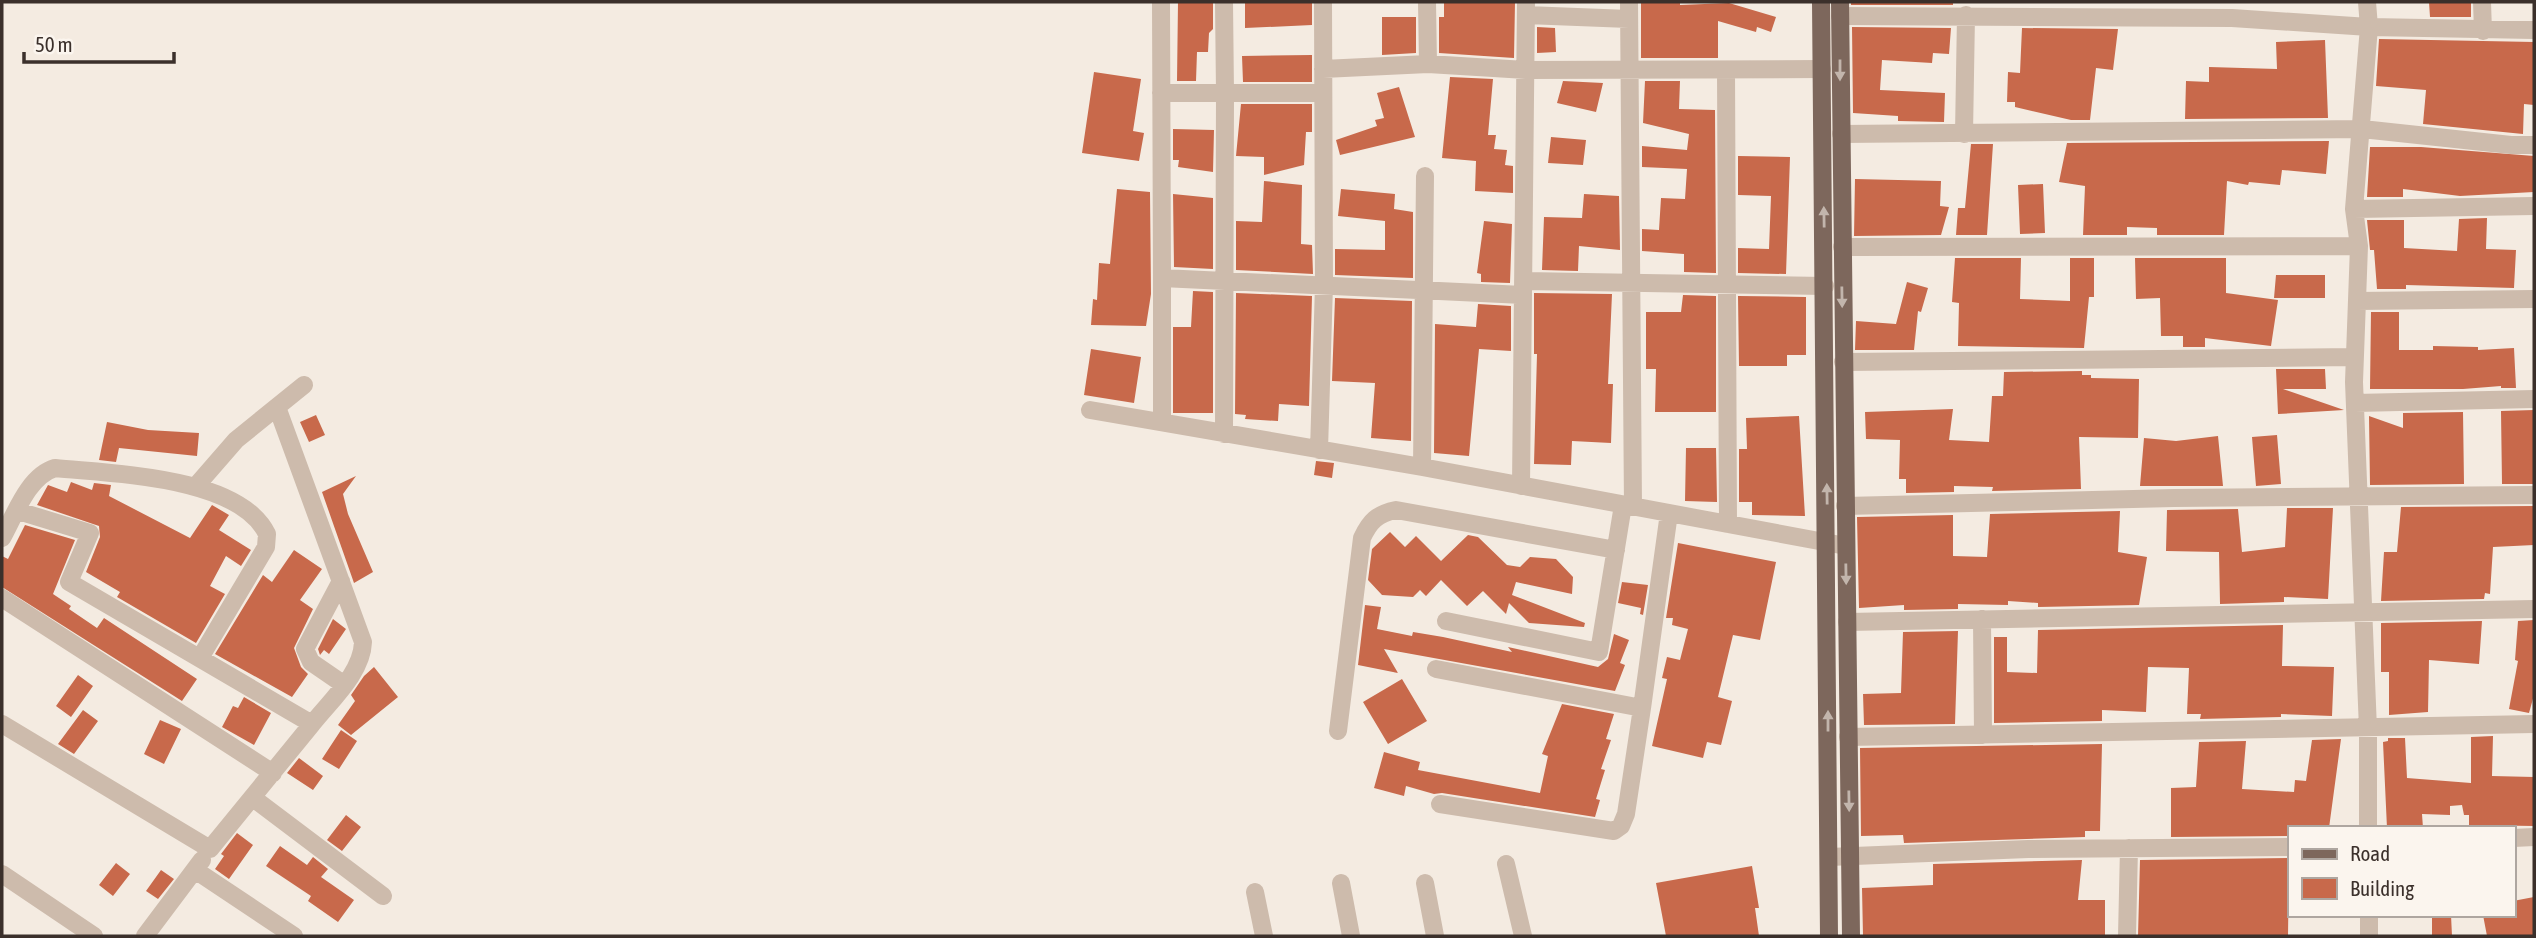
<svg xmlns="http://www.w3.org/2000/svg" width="2536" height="938" viewBox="0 0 2536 938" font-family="'Asap Condensed',sans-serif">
<rect width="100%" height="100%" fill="#f4ebe1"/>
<path fill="#c8694b" d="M1178 2H1213V29L1209 33 1208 52H1197L1196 81H1177Z
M1245 2H1312V25L1245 28Z
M1444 2H1515L1514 58 1439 53V17H1444Z
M1641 2H1680V5L1729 3 1776 17 1771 32 1757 27 1756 32 1718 21V58H1641Z
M1851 2H1953V5H1851Z
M2429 2H2471V17H2430Z
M1382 17H1416V53L1382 55Z
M1537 27 1555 28 1556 52 1537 53Z
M1852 27 1951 28 1949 54 1933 53 1932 63 1882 60 1880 90 1945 93 1944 122 1898 121V116L1853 113Z
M2022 28 2118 29 2113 70 2096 68 2090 120H2071L2015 107V102H2007L2008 72 2020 73Z
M2379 39 2534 42V105L2524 104 2523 134 2423 124 2426 90 2376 86Z
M2325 40 2328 118 2185 119 2186 81 2209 82V67L2277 69 2276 42Z
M1312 55V82H1243L1242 56Z
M1094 72 1141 79 1133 131 1144 133 1139 161 1082 153Z
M1450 77 1493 79 1488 135H1496L1494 149 1507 150 1505 165 1513 166V193L1475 191 1476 161 1442 158Z
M1563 81 1603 83 1596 112 1557 103Z
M1645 81H1680L1679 109 1715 110 1716 273 1684 272V254L1642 251V229L1659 230 1661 198 1685 199 1687 169 1642 167V146L1687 150 1689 134 1643 123Z
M1399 87 1415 137 1340 155 1336 140 1377 126 1375 120 1384 118 1377 93Z
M1241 104H1312V132H1306L1304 165 1264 175V157L1236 156Z
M1173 129 1214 130 1213 172 1178 167 1179 160H1173Z
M1551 137 1586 140 1583 165 1548 163Z
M2329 141 2326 174 2282 170 2280 185 2249 182 2248 185 2227 181 2224 235H2157V228L2127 227V235H2083L2085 186 2059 182 2067 143Z
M1971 144H1993L1987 235H1956L1958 208H1965Z
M2370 147H2421L2534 156V192L2460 196 2403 189V197H2367Z
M1738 156 1790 157 1786 274 1738 273V248L1769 249 1771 196 1738 195Z
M1855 179 1941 181 1940 206 1949 207 1941 235 1854 236Z
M1264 181 1302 185 1301 244 1312 245 1313 274 1236 270V221L1262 222Z
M2043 184 2045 233 2020 234 2018 185Z
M1117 189 1150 192 1151 294 1146 326 1091 325 1093 299 1097 300 1099 263 1110 264Z
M1341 189 1395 194 1394 209 1413 212V278L1335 275V249L1385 250V221L1338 216Z
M1173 194 1213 198V269L1174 267Z
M1584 194 1619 196 1620 250 1579 246 1578 271 1542 270 1544 217 1582 218Z
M2487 218 2486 249 2516 250 2514 288 2406 285V289H2377L2374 250H2370L2367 220H2404V248L2457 251 2459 219Z
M1484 221 1512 224 1510 283 1481 282V274L1477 273Z
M1955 258H2021L2020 299 2070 301V258H2094V297H2089L2084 348 1958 346 1959 303 1952 302Z
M2135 258H2226V293L2278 300 2271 346 2205 338V347H2183V336H2161L2160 298 2136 299Z
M2276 275H2325V298H2274Z
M1907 282 1928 288 1921 312 1918 311 1914 350H1855L1856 321 1896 324Z
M1193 291 1213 292V413H1173V327H1191Z
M1236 293 1312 296 1309 406 1279 404 1278 421 1245 419 1246 415 1235 414Z
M1534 293 1612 294 1608 384H1613L1611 443 1572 441 1571 465 1534 464 1537 354H1534Z
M1683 295 1716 296V412H1655L1656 369H1646V312H1681Z
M1738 296 1806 297V355H1787V366H1739Z
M1335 298 1412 301 1411 441 1371 438 1375 383 1332 381Z
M1478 304 1511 306V351L1479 349 1469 456 1434 453 1435 324 1476 327Z
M2371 312H2399V350H2433V346L2478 347V350L2514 348 2516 388H2501V386L2463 389H2370Z
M1091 349 1141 357 1134 403 1084 395Z
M2276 369H2325L2326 389H2283L2344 410 2278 414Z
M2082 371V375H2091V378L2139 379 2138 438 2079 437 2081 489 1992 491 1993 487 1954 486V492L1906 493V479H1899L1900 440 1866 439 1865 412 1953 409 1949 440 1989 442 1992 396H2003L2004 372Z
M2534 410V484H2502L2501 411Z
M2463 412 2464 484 2370 485 2369 416 2403 428V413Z
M316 415 325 435 309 442 300 422Z
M1799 416 1805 516 1752 515V502H1739V449H1747L1746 418Z
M107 422 148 430 199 433 197 456 119 448 116 462 99 460Z
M2277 435 2281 484 2256 486 2252 437Z
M2218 436 2223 486H2140L2144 438 2176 441Z
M1686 448H1716L1717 502 1685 501Z
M1316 461 1334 463 1332 478 1314 475Z
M356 476 343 494 348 514 373 572 354 583 322 492Z
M71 482 92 490 94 483 111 485 109 496 190 538 212 505 229 515 219 530 251 550 241 566 226 556 210 586 225 594 196 643 117 597 120 592 86 572 100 537 99 526 37 505 48 485 67 492Z
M2534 506V545L2493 547 2490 594 2485 593 2484 599 2381 601 2384 552H2397L2401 507Z
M2287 508H2333L2328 599 2284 597V602L2220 604 2219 552 2166 551 2167 510 2238 509 2242 552 2285 547Z
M2120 511 2118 552 2147 557 2139 605 2038 607V603L2008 601V605L1958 604V609L1904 610V605L1859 608 1857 517 1953 515V556L1987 557 1990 514Z
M25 525 75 540 53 594 71 606 69 609 97 628 104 618 197 679 182 701 2 587V556L8 559Z
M1390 532 1405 547 1416 536 1441 561 1468 535 1478 537 1507 565 1520 567 1530 557 1556 559 1573 577 1572 594 1516 582 1512 595 1585 623 1584 627 1529 623 1509 603 1506 614 1483 591 1467 606 1441 580 1426 596 1420 590 1413 597 1382 595 1368 580 1372 549Z
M1678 543 1776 562 1760 640 1733 635 1718 697 1732 701 1721 745 1707 742 1703 758 1652 746 1667 679 1662 678 1667 657 1680 660 1688 629 1672 625 1673 618H1666Z
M294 550 322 569 300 600 313 609 294 648 301 667 308 674 292 697 215 654 263 575 272 582Z
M1622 582 1648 585 1643 615 1640 614 1641 608 1618 603Z
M1365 605 1381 607 1377 629 1412 636 1413 632 1443 637 1512 652 1508 647 1598 667 1608 659 1614 634 1629 640 1620 663 1625 665 1615 691 1384 649 1398 673 1358 665Z
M333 619 346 629 329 654 324 650 320 655 318 649Z
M2534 620V695L2529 713 2509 709 2518 661 2515 660 2518 621Z
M2482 621 2479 664 2429 660 2428 712 2389 715V672H2381V623Z
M2283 625 2282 666 2334 667 2332 716 2281 714V717L2200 719 2201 714H2187L2189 668 2148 667 2146 712 2102 710V721L1994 723V637H2007V672L2037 673 2038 630Z
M1958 631 1955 724 1864 725 1863 694 1901 693 1903 632Z
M374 667 398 697 351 735 338 725 355 701 351 695 364 676Z
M78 675 93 686 71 717 56 706Z
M1402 679 1427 721 1388 744 1363 702Z
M244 697 271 713 254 745 222 727 233 706 238 708Z
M1562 704 1614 714 1606 739 1611 740 1601 769 1605 770 1596 799 1600 800 1595 817 1442 793 1434 794 1406 786 1404 796 1374 788 1384 752 1420 762 1418 770 1540 793 1548 756 1542 754Z
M83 710 98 721 74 754 58 744Z
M160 720 181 729 164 764 144 754Z
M341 730 357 741 339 769 322 759Z
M2493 736 2492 776 2534 777V826L2469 825V815H2464L2462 805 2450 806V815L2422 814 2423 828H2387L2383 742 2388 741V738H2405L2407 778 2471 783V737Z
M2341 739 2329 828H2289V836L2171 837V788L2196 787 2199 742 2246 741 2242 789 2294 792 2295 780 2306 781 2312 740Z
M2102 744 2100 831H2085V837L1904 843 1903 835 1861 836 1860 748Z
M299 758 323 776 313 790 287 773Z
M346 815 361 827 342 851 327 840Z
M237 833 253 845 229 879 215 869 224 856 221 854Z
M280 846 307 865 313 857 328 869 321 877 354 900 338 922 308 901 311 896 266 866Z
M2289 858 2288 936H2138L2140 860Z
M2082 860 2078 900H2105V936H1863L1862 888 1933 885V864Z
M116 863 130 874 113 896 99 885Z
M1752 866 1759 908H1755L1759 936H1666L1656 883Z
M161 870 174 879 158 899 146 891Z
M2534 897V936H2487L2483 915H2513V901Z
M2432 915H2451L2452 936H2432Z"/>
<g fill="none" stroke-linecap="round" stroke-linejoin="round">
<path stroke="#cdbbac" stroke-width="18" d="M1161 2 1162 278
M1427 2 1428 64
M1629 2 1633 507
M2367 2 2369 27 2534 30
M2482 2 2483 31
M1526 15 1629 19
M1840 16 2232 18 2369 27 2354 209 2359 246 2354 382 2368 729V828
M1323 69 1428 64 1526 70 1822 69
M1726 70 1728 524
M1161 93H1225L1224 2
M1841 134 2362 129 2511 145H2534
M1964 134 1966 15
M2354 209 2534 206
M1842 247 2359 246
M1523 281 1825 286
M2357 301 2534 299
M1843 362 2355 357
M2355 403 2534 399
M277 407 363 642C362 673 331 700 312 724
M1090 410 1422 467 1846 546
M1162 422V278L1523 295
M1224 434 1225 93H1323
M1319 450 1324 285 1323 2
M1422 467 1425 176
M196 486 236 440 304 385
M1521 486 1526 2
M1845 506 2174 498 2534 495
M2 538C15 515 28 476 55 468 112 474 239 476 267 534L266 547 200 658
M341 581 305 649 311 662 343 684
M2 598 273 773
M1982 619 1983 735
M1446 621 1599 652 1623 505
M1847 622 2534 609
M1436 669 1642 708 1669 513
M2 724 210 849 312 724 69 582 90 533 18 511
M1338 731 1362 538C1370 521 1377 514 1396 510L1616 550
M1848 737 2534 724
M253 798 383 896
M1440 804 1614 831 1621 826 1626 814 1642 708
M2513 838 2534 837
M1829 857 2028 849 2289 847
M1506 864 1523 936
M195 870 294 936
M2 874 94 936
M1341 883 1351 936
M1425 883 1435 936
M1255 892 1264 936
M2369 915V936
M145 936 202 860
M2127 936 2129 848"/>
<path stroke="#7d675c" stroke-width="18" d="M1821 2 1829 936
M1840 2 1851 936"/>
</g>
<defs><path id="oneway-solid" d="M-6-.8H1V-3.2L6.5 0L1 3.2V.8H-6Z" transform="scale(1.75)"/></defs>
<g fill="#c2b5ac">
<use href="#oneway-solid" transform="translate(1840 70) rotate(90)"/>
<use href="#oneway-solid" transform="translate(1824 217) rotate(-91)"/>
<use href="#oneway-solid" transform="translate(1842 297) rotate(89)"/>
<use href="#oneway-solid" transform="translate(1827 494) rotate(-91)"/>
<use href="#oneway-solid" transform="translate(1846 574) rotate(89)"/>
<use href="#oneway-solid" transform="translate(1828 721) rotate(-90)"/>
<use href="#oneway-solid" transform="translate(1849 801) rotate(89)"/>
</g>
<rect width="2536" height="938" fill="none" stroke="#3b302b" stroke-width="7"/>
<rect x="2288" y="826" width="228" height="91" fill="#fbf5ee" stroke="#aea6a0" stroke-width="2"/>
<rect x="2302" y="849" width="35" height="10" fill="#7d675c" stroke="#aea6a0" stroke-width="2"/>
<text x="2350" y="861" font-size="21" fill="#3b302b">Road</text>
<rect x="2302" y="878" width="35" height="21" fill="#c8694b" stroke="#aea6a0" stroke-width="2"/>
<text x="2350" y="896" font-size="21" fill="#3b302b">Building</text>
<path d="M24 52v10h150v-10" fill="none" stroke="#3b302b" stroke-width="3.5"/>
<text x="35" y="52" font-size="21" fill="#3b302b" stroke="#fbf5ee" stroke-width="5" paint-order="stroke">50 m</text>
</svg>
